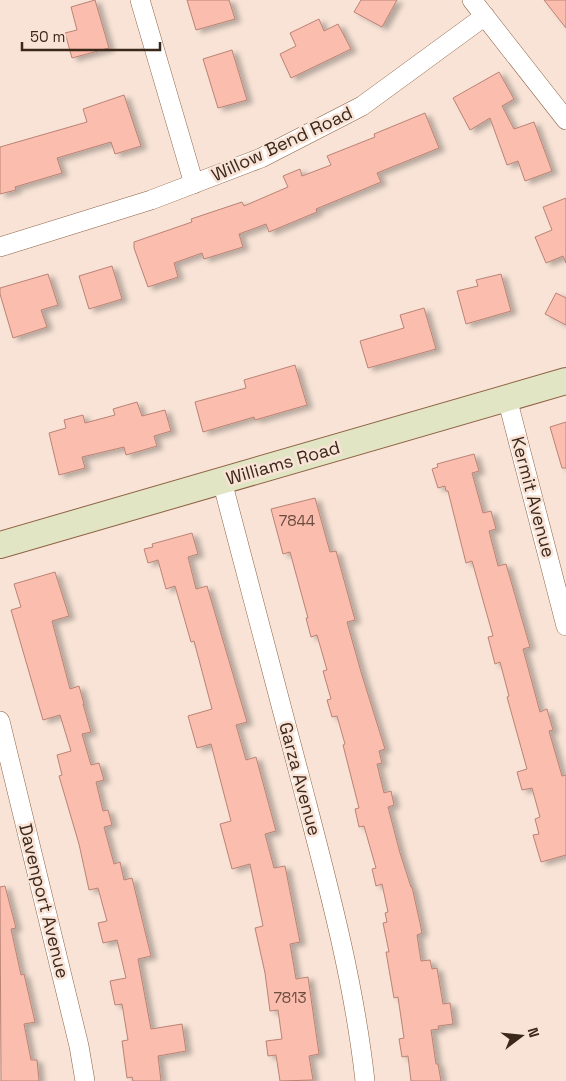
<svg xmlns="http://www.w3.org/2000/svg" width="566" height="1081" viewBox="0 0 566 1081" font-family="'Space Grotesk',sans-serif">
<defs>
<filter id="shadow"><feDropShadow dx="5.5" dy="3" stdDeviation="2.5" flood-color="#0004"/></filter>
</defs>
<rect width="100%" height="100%" fill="#f8e3d6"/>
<path fill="#fbbdad" stroke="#ba8375" filter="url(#shadow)" d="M95 0 109 48 72 58 65 33 77 30 71 7Z
M187 0H229L235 19 196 30Z
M361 0H397L382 27 354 12Z
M544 0H566V28Z
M319 19 324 31 338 24 351 49 291 78 280 54 296 46 290 33Z
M232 50 247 100 218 108 203 59Z
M499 72 514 99 502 106 514 129 534 122 552 171 525 181 518 161 507 165 490 118 470 130 453 98Z
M124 95 141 146 115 154 111 142 57 158 62 173 15 187 16 190 0 194V147L87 122 83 109Z
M425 113 439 148 377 173 381 182 316 209 317 212 269 232 266 224 239 234 243 247 204 259 202 253 174 263 178 277 148 287 134 248V242L192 222 191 219 242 202 244 206 288 187 283 176 300 169 302 176 331 165 327 156 375 137 374 134Z
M566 198V263L563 256 546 263 535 237 552 230 543 207Z
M112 266 122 299 89 309 79 276Z
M48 274 58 305 41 310 47 327 13 338 0 294V288Z
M501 274 511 311 466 324 457 291 478 286 476 280Z
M556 293 566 298V325L545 314Z
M424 308 436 349 368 368 360 341 404 328 400 315Z
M295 365 307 405 255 420 254 417 203 432 195 402 246 388 244 380Z
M137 402 142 416 165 410 171 431 154 436 157 446 126 455 124 447 82 457 85 468 59 475 49 433 66 428 64 420 83 415 85 423 115 415 113 409Z
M566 422V468H562L550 427Z
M474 454 479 471 472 473 483 513 491 511 496 529 489 531 498 566 506 564 530 647 523 649 540 712 547 709 553 730 549 731 562 776 566 775V855L541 862 533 835 539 834 535 819 540 817 532 788 522 790 517 772 527 769 507 697 509 696 500 662 495 664 488 637 493 636 472 561 466 563 448 491H446L445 486 438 488 432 469 438 467 437 464Z
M315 498 330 552 336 551 355 620 347 622 361 672 385 749 379 751 382 763 377 764 384 793 391 791 394 805 388 807 400 853 411 887H412L420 923 422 933 417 935 421 961 430 960 432 969 437 968 443 1004 450 1003 453 1024 438 1026 439 1029 431 1030 436 1064H438L441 1081H411L408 1056 402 1057 399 1039 404 1038 398 997 394 998 386 952H389L383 923 387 922 385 913 388 912 382 884 376 886 372 869 376 868 364 826 359 827 355 809 359 808 343 745 345 744 337 716 332 717 327 700 331 699 323 671 327 670 317 635 311 637 306 618H308L290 552 283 554 271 509Z
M192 533 198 554 188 557 196 589 207 586 247 722 236 725 246 760 256 757 276 831 265 834 274 868 285 866 300 942 290 944 296 979 308 977 319 1054 309 1056 313 1080 280 1081 276 1055 268 1056 266 1041 282 1039 278 1010 270 1011 265 973 255 928 263 926 250 864 232 869 220 824 231 821 211 744 197 748 188 716 212 709 194 641 191 642 175 586 166 589 158 560 148 563 144 549 153 547 152 544Z
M55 572 69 616 52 621 70 689 79 686 84 704H83L91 732 82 734 91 765 99 763 104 780 96 782 103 811 108 810 112 825 104 827 114 864 120 862 124 880 132 878 151 956 138 959 151 1029 182 1024 186 1051 158 1056 161 1081H133L132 1077 127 1078 122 1041 128 1040 122 1004 115 1005 110 981 126 978 117 940 103 943 98 923 107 921 98 888 89 890 79 844 59 776 62 775 57 755 71 751 60 715 43 720 11 610 21 607 14 584Z
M5 886 16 928 11 929 21 975 24 974 35 1022 24 1024 31 1060H37L39 1081H1L0 887Z"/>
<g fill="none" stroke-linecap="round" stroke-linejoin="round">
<g stroke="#8e6243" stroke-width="20">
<path id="street" d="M140 0 194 184
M472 0 566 120
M0 247 151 200 261 158 362 106 485 16
M507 398 566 626
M222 481C249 583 276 686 303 789 328 885 354 981 365 1081
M0 721 79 1046 85 1081"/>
</g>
<g stroke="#8e6243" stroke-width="28">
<path id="secondary" d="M0 545 566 381"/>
</g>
<use href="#street" stroke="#fff" stroke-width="19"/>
<use href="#secondary" stroke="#e1e5c4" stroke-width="26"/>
</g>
<g text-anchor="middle" stroke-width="5" stroke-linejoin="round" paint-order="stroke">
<g font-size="15" fill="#6b4d40">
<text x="297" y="526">7844</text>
<text x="290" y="1003">7813</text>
</g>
<g font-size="18" fill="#3b281b" stroke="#f8e3d6">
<text transform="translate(282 144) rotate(-25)" y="6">Willow Bend Road</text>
<text transform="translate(283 463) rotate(-16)" y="6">Williams Road</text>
<text transform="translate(533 497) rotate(75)" y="6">Kermit Avenue</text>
<text transform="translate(300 779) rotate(75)" y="6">Garza Avenue</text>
<text transform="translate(44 901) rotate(76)" y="6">Davenport Avenue</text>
</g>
</g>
<g transform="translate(521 1036) rotate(74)" stroke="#f8e3d6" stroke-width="4" paint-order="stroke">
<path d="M0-4L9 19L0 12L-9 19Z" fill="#3b281b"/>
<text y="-8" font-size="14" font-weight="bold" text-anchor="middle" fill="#3b281b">N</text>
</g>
<path d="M22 42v8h138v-8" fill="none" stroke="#3b281b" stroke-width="2.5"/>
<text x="30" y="42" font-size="15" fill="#3b281b" stroke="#f8e3d6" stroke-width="4" paint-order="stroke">50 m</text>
</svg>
